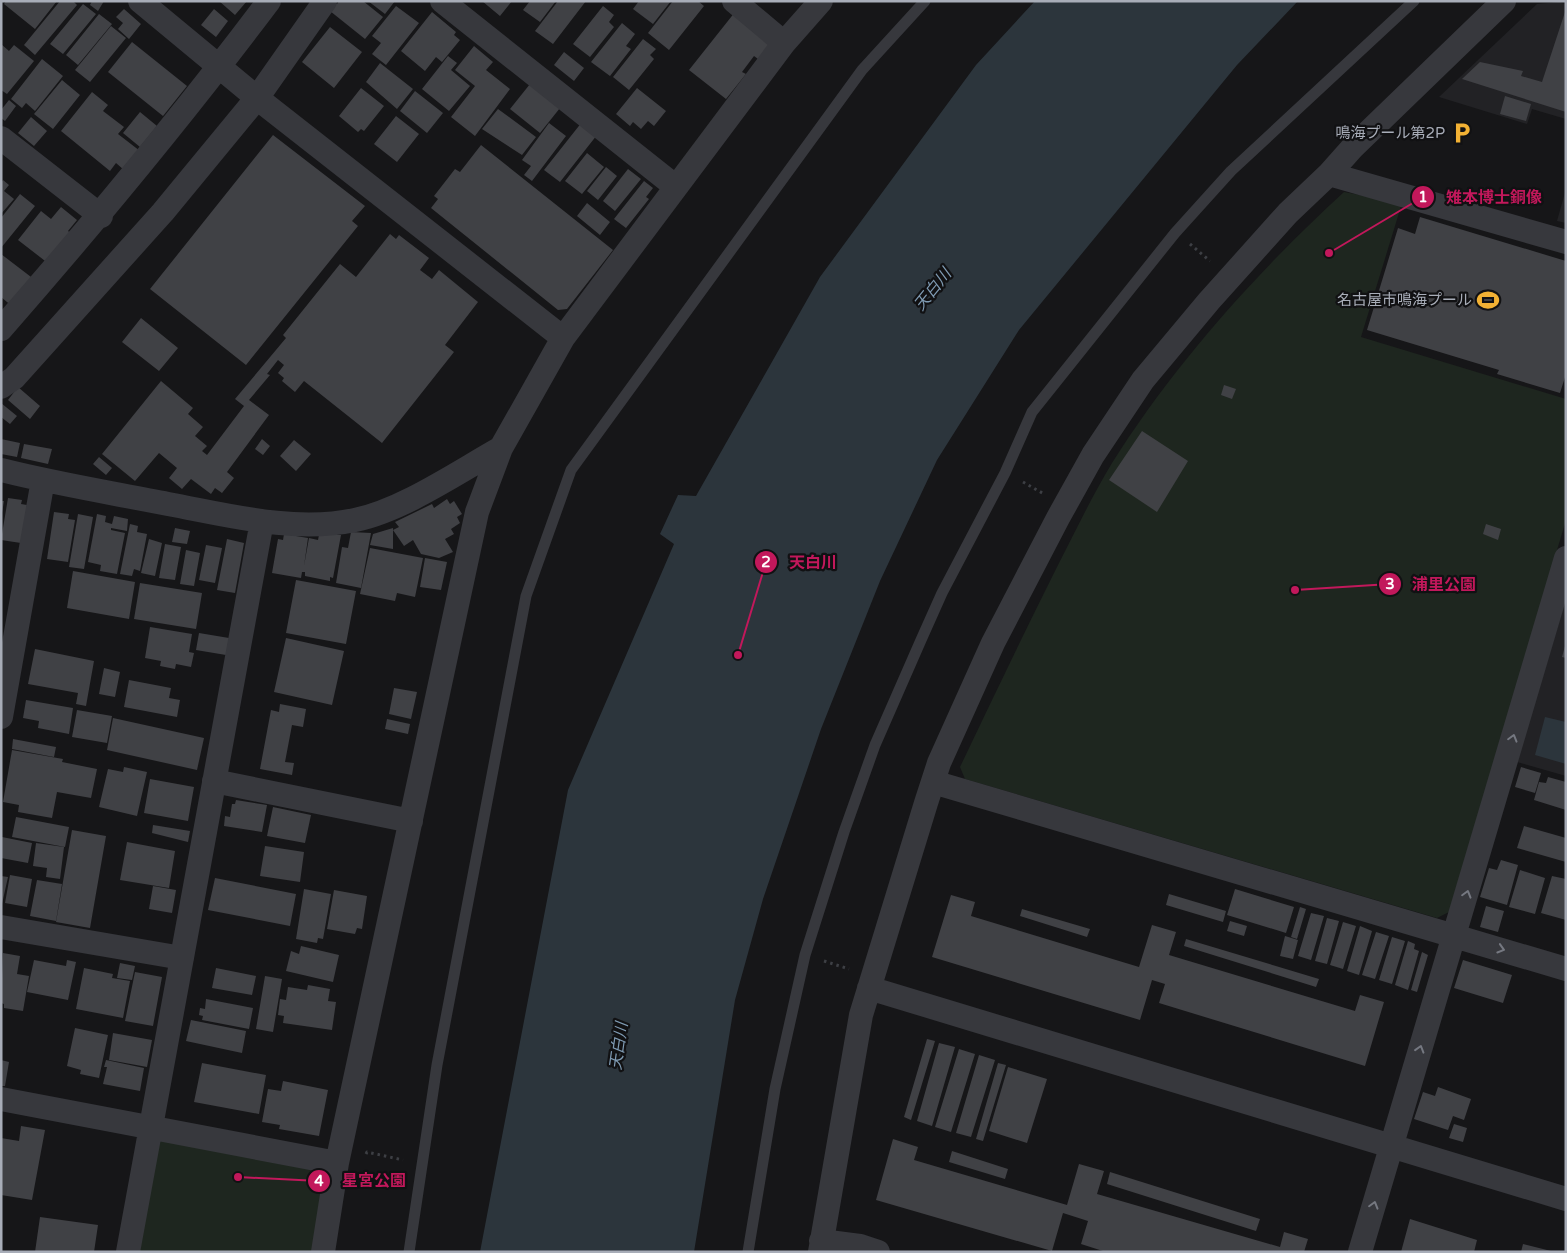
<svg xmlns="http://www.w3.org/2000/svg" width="1567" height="1253" viewBox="0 0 1567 1253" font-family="'Varela Round','Noto Sans JP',sans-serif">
<rect width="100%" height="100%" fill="#161618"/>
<path fill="#222225" d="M1559 2 1566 4V119L1532 109 1527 124 1439 97 1537 4Z
M1566 189V223L1557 221Z
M1566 599V776L1517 762Z"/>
<path fill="#1e261f" d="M1344 192 1402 203 1361 337 1566 399V520L1449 912 1437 918 965 779 960 767C992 700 1024 633 1057 567 1075 532 1092 496 1112 463 1175 363 1257 272 1344 192Z
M151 1126 337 1163 323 1252H128Z"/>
<path fill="#2c353c" d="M1035 1H1298L1237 65 1019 330 937 460 880 581 821 729 763 899 735 1000 694 1252H480L568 790 674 544 660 534 678 495 696 496 820 277 976 65Z
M1545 717 1566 722V764L1535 755Z"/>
<path fill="#404145" d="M6 1H57L35 29 4 4Z
M60 1H73L77 5 35 55 24 45Z
M92 1H104L98 11 90 5Z
M219 1H247L235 15Z
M333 1 337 4 339 1H363L383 17 365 39 325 7Z
M368 1H395L385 14Z
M482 1H512L500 16Z
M530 1H556L540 22 523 10Z
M558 1H586L553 44 535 31Z
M639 1H671L653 24 633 9Z
M673 1H698L704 6 669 50 648 33Z
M83 4 96 14 63 54 50 44Z
M396 6 419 23 386 65 372 54 381 43 372 36Z
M603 6 614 15 609 22 614 27 590 57 573 44Z
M739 7 772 42 758 59 754 56 742 72 746 74 726 99 689 70Z
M124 9 141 24 129 39 118 29 123 23 116 17Z
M214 9 228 21 216 37 201 25Z
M1566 9V112L1462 79 1480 62 1523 71 1521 76 1542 82Z
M432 12 456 32 454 35 460 40 442 62 436 57 425 71 401 51Z
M99 14 112 24 78 65 66 55Z
M622 23 635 34 626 46 631 49 610 76 591 62Z
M111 26 126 38 90 82 75 70Z
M330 27 362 52 334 88 302 62Z
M643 39 656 49 650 55 654 59 629 90 613 77Z
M132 42 187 86 163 116 108 72Z
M1 44 9 51 14 45 34 61 7 94 1 90Z
M474 46 493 62 486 70 510 89 475 136 451 117 475 86 455 70Z
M564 52 584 68 574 81 554 65Z
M448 56 457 63 451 70 470 86 449 111 422 89Z
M42 59 63 76 35 111 26 103 22 108 11 99Z
M380 63 413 89 397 109 366 82Z
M62 80 80 95 53 129 34 114Z
M530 84 560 108 540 133 510 109Z
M361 88 384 106 364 131 361 129 358 132 339 116Z
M637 88 666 111 654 126 648 121 641 129 633 122 630 126 616 114Z
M415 91 443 113 427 133 400 111Z
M92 92 108 105 103 111 124 127 118 134 140 151 124 170 116 163 110 171 61 131Z
M1505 96 1531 104 1526 121 1500 114Z
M9 100 16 106 5 121 1 118V110Z
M498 109 536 137 522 155 482 129Z
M140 112 157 126 140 147 123 133Z
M396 116 419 134 397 162 374 144Z
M31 117 47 131 34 146 18 133Z
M582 122 597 135 560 182 544 170Z
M549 123 566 136 532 181 524 175 531 166 522 160Z
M273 135 365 206 352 221 358 226 246 365 150 289Z
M481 145 613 250 567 309 558 310 431 208 438 199 434 196 455 169 460 172Z
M587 153 604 167 582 194 565 181Z
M606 167 617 176 598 200 587 191Z
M628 169 641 179 615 211 603 201Z
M3 180 9 185 4 191 14 199 1 214V183Z
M644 181 653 188 646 197 649 199 626 228 614 219Z
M20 194 35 206 1 248V218Z
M587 203 610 222 600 235 577 216Z
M61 207 77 220 68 231 72 234 49 264 18 240 41 211 51 219Z
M1420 217 1566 261V374L1560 393 1497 374 1499 370 1367 330 1398 228 1415 234Z
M390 234 396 239 399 235 429 258 420 270 432 279 439 270 478 302 445 345 454 352 382 443 304 381 295 392 282 381 284 378 278 373 284 365 278 360 267 374 270 375 249 400 269 415 227 472 234 478 222 493 215 488 211 494 191 479 182 489 169 478 177 468 159 453 135 481 102 454 161 381 193 408 188 414 203 427 195 436 207 446 202 451 207 455 244 406 235 399 286 338 283 335 340 264 356 277Z
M1 254 35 280 13 307 1 297Z
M141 318 178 348 159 371 122 342Z
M1224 385 1236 389 1232 399 1221 395Z
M18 387 40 406 30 419 8 400Z
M1 403 17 416 10 424 1 417Z
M1142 431 1188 461 1157 512 1109 480Z
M1 439 20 443 17 457 1 454Z
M262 439 270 446 263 455 255 449Z
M294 440 311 454 296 471 280 456Z
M24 444 52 449 48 464 21 458Z
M99 457 112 468 106 475 93 464Z
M8 498 22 500 21 504 27 505 21 543 1 540Z
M447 499 450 504 454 501 462 514 457 517 460 523 451 529 454 534 445 539 453 552 439 558 421 554 413 540 404 546 393 530 399 527 395 522 432 504 434 508Z
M1 501H4L2 513H1Z
M54 512 69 514 68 519 75 520 68 562 47 559Z
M78 514 93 517 84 569 69 567Z
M97 514 106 516 105 522 112 524 114 516 128 519 127 531 111 528V530L125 533 117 574 100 571 101 565 88 562Z
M130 524 138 526 137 532 147 534 140 571 134 569 132 576 120 574Z
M1486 524 1501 529 1498 540 1483 534Z
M175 528 190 531 187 544 172 542Z
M393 528V549L370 545 373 534Z
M351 532 371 533 361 588 336 583 342 547 348 548Z
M284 534 308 538 304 566 309 538 318 540 319 535H341L333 578 330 577V581L305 576V572H302L301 578 272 573 278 539 283 540Z
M149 539 162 543 155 576 141 573Z
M227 539 244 543 235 593 217 590Z
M165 544 181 547 175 580 159 578Z
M206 545 222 548 215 583 199 580Z
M370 548 423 558 415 597 397 593 395 601 360 594Z
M186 550 200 553 194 586 180 584Z
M425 558 447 562 441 590 420 587Z
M73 571 135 582 129 619 67 608Z
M296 580 356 591 346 644 286 633Z
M140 583 202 593 196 629 134 619Z
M150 627 192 634 189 652 194 653 191 667 176 664 175 669 160 666 161 661 145 658Z
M199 633 229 638 226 655 196 650Z
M286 638 344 651 332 705 274 692Z
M1565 646H1566V658L1562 657Z
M35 649 94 661 86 706 76 704 78 693 28 684Z
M104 668 120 672 115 697 99 694Z
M129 680 171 688 169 698 180 700 177 717 124 707Z
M394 688 417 692 411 719 389 714Z
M26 700 73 708 69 734 38 728 39 721 23 718Z
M280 704 306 709 303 727 292 725 285 762 294 763 292 775 260 769 271 710 279 712Z
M77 710 112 716 107 743 72 737Z
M113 718 204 738 197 770 107 750Z
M387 719 410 724 408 734 385 729Z
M13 739 56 747 54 757 12 749Z
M12 750 63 759 62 762 97 769 91 798 57 792 52 818 18 812 19 805 3 802Z
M124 767 147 772 137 816 99 807 108 769 123 772Z
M1521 767 1541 773 1535 793 1515 787Z
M1548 777 1566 782V810L1534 800 1539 782 1546 783Z
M150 779 194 787 188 821 144 813Z
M236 800 267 805 262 832 224 826 225 816 230 817 232 804H235Z
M273 807 311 815 305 843 267 836Z
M16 817 69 827 65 847 12 837Z
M153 825 190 831 188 842 152 833Z
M1524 826 1566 838V862L1517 848Z
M72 830 106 836 90 928 56 922Z
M2 837 32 843 28 863 1 858Z
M127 842 175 851 169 888 120 880Z
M36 843 64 847 60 879 46 877 47 868 33 866Z
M265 846 304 852 300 882 260 876Z
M1501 860 1518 865 1507 905 1480 897 1489 868 1497 870Z
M1520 870 1545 878 1535 914 1509 907Z
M10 875 32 879 27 907 5 903Z
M1 876 8 877 2 904H1Z
M1552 876 1566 879V920L1541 913Z
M215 878 296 894 290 926 208 910Z
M37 880 62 884 56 921 30 916Z
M153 886 176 890 172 913 149 909Z
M304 889 331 894 323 939 318 938 317 943 296 939Z
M1235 889 1294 907 1286 933 1227 915Z
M334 890 367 896 362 929 357 928 355 934 327 929Z
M1169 894 1226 911 1223 922 1166 905Z
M951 895 975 902 971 916 1139 967 1152 925 1176 932 1169 955 1355 1011 1360 995 1384 1002 1365 1066 1159 1003 1165 984 1152 980 1140 1020 932 957Z
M1486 906 1504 911 1498 932 1480 927Z
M1300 907 1306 909 1297 939 1291 937Z
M1022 909 1090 929 1087 937 1020 916Z
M1311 913 1324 916 1311 960 1298 956Z
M1327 918 1339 921 1327 964 1315 961Z
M1230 921 1247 926 1244 936 1227 931Z
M1343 922 1356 926 1343 969 1330 965Z
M1360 926 1372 931 1359 975 1347 971Z
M1376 932 1389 936 1375 979 1362 975Z
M1285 936 1298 940 1293 959 1280 956Z
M1392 937 1405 941 1392 984 1379 980Z
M1186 939 1319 979 1316 987 1184 946Z
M1408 941 1415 944 1414 949 1419 951 1408 990 1395 985Z
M301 946 339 955 333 982 286 971 291 951 299 954Z
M1422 952 1428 955 1417 992 1411 990Z
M3 953 20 956 17 974 29 976 23 1011 4 1008V1004L1 1003Z
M34 960 66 966 67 960 76 962 68 1000 27 992Z
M1463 960 1512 975 1503 1003 1454 988Z
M120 963 135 966 132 980 117 978Z
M84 968 113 974 112 978 130 981 123 1018 76 1009Z
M216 968 256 976 252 995 212 988Z
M135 972 162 977 153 1026 125 1021Z
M265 976 282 979 273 1032 256 1029Z
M308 985 330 989 328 1001 336 1002 332 1030 283 1023 284 1016 278 1015 280 999 286 1000 288 987 307 990Z
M206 999 253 1008 249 1029 202 1020 203 1016 199 1015 200 1008 205 1009Z
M191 1020 246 1031 242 1053 186 1041Z
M75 1028 108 1035 99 1078 80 1074 81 1070 67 1066Z
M113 1033 152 1040 147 1067 109 1060Z
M927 1039 935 1041 911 1120 904 1117Z
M939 1043 955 1047 932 1126 917 1121Z
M959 1049 975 1054 951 1132 935 1127Z
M979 1055 995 1060 971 1137 956 1133Z
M1 1060 9 1062 5 1086H1Z
M106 1060 144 1068 140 1091 103 1084 107 1067H104Z
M202 1063 266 1075 259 1114 194 1102Z
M998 1063 1006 1065 983 1141 976 1139Z
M1008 1067 1047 1079 1027 1143 989 1131Z
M283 1081 328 1090 319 1136 279 1129 280 1125 262 1122 268 1089 281 1091Z
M1438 1087 1471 1099 1464 1120 1453 1116 1448 1130 1414 1119 1423 1092 1435 1096Z
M1454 1124 1467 1128 1463 1142 1449 1138Z
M21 1126 45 1130 32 1200 1 1195V1138L19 1141Z
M893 1139 918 1147 914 1160 1067 1205 1079 1164 1104 1171 1097 1194 1280 1247 1284 1232 1308 1239 1304 1252H1106L1081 1244 1088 1221 1063 1213 1052 1251 876 1200Z
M952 1151 1008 1169 1005 1179 949 1162Z
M1110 1172 1260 1219 1256 1231 1107 1184Z
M40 1217 98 1225 94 1252H35Z
M1410 1219 1477 1240 1474 1252H1401Z
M1523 1244 1551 1251V1252H1521Z"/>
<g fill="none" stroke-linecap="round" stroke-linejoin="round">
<path stroke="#3d3f44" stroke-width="3" stroke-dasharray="2.5 4" stroke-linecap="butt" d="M1190 244 1210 261
M1023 482 1044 494
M824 961 849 969
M366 1154 367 1152 403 1160"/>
<path stroke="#37383d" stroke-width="11" d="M409 1252 437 1065 526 596 571 470 862 70 925 1
M748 1252 775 1089 805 955 844 832 875 745 921 640 942 593 1005 473 1032 412 1175 233 1231 171 1414 1"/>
<path stroke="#37383d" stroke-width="24" d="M140 1 257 98 563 338
M442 1 676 187
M734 1 784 43
M1 138 101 216
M1329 174 1566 242
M1 329C94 223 184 114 269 1
M1 387 14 378 163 212 257 98 325 1
M1 470C56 484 112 493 168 504 228 515 294 533 355 520 403 510 458 472 501 448
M1 717 43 480
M214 781 411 821
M933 782 1566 969
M1 927 182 958
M869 988 1566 1199
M1 1099 337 1163
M821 1241 860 1246 878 1252
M128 1252 262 521
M323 1252 337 1163 477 512 501 448 563 338 784 43 821 1
M820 1252 861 1015 926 803 939 763 993 643 1058 518 1093 455 1143 380 1209 301 1288 213 1329 174 1353 147 1504 1
M1360 1252 1566 558"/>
</g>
<defs><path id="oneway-chevron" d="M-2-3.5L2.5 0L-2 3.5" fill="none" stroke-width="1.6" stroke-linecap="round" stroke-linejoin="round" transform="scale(1.25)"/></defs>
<g stroke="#757881">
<use href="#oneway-chevron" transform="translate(1513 738) rotate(-74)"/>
<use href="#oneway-chevron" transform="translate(1467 894) rotate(-74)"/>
<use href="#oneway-chevron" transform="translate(1501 949) rotate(17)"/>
<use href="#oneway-chevron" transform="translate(1420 1049) rotate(-73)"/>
<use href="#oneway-chevron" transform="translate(1374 1205) rotate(-74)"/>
</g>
<defs>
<g id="parking-bare" transform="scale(1.725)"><path d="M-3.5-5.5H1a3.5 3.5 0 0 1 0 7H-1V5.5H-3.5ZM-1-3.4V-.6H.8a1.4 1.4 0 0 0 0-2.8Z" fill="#f2b134" stroke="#111113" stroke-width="2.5" paint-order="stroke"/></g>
<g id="stadium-bare" transform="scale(1.725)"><path d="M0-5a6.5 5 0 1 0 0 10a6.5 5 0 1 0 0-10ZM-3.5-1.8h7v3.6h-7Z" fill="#f2b134" stroke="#111113" stroke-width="2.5" paint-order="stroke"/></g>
</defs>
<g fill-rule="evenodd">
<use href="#parking-bare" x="1462" y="133"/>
<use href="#stadium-bare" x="1488" y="300"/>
</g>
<g text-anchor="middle" stroke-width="4.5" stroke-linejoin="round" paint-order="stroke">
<g font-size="15" fill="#a8adb8" stroke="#111113" text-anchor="end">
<text x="1445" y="138">鳴海プール第2P</text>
<text x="1472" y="305">名古屋市鳴海プール</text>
</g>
<g font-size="16" font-style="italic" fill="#7f9bb3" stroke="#111113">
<text transform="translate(932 289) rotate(-51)" y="6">天白川</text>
<text transform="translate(618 1046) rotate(-82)" y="6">天白川</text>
</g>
</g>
<path fill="none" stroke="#c2185b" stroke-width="2" d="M1329 253L1423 197M738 655L766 562M1295 590L1390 584M238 1177L319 1181"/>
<g fill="#c2185b" stroke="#111113" stroke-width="2">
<circle cx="1329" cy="253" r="5"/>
<circle cx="738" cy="655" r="5"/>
<circle cx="1295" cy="590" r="5"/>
<circle cx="238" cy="1177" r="5"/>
<circle cx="1423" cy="197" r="12"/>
<circle cx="766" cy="562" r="12"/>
<circle cx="1390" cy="584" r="12"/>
<circle cx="319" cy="1181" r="12"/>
</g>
<g font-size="15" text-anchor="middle" font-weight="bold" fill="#fff">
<text x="1423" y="202">1</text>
<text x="766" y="567">2</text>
<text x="1390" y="589">3</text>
<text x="319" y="1186">4</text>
</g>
<g font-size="16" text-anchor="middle" font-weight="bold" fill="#c2185b" stroke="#111113" stroke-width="4.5" stroke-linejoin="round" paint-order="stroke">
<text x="1494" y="203">雉本博士銅像</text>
<text x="813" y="568">天白川</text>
<text x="1444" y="590">浦里公園</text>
<text x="374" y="1186">星宮公園</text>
</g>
<rect width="1567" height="1253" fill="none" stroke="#a8adb8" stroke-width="5"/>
</svg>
